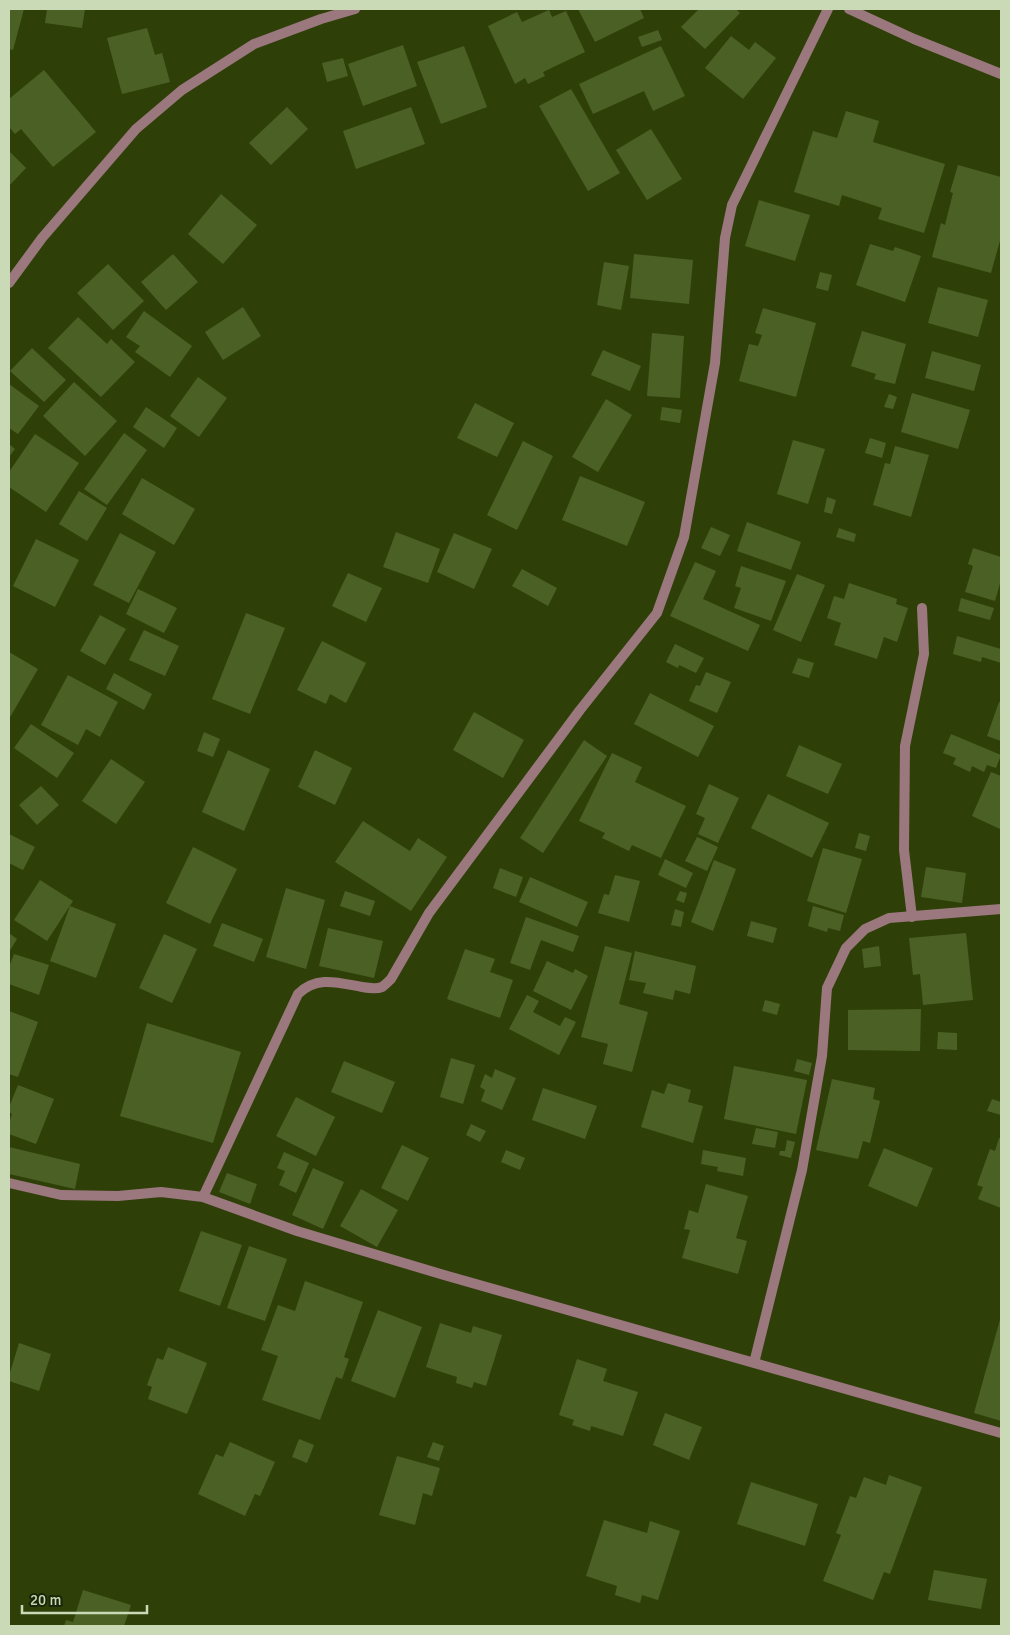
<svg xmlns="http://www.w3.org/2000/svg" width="1010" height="1635" viewBox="0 0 1010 1635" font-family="Signika,sans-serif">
<rect width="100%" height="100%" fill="#2e4008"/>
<path fill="#4b6025" d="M9 9H24L13 50 9 49Z
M47 9H85L82 28 45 23Z
M578 9H640L644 18 595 42Z
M699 9H736L740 13 705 49 681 27Z
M549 10 552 17 566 11 585 52 543 72 545 76 528 84 525 78 515 84 488 26 517 12 522 22Z
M147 28 155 55 162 53 170 82 122 94 107 38Z
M658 30 662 40 642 47 638 37Z
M731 36 749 50 755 42 776 58 743 99 705 68Z
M403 45 417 86 363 106 348 64Z
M464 46 487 107 441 124 417 62Z
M661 46 685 96 653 111 644 91 593 114 579 84Z
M343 58 348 76 327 82 322 63Z
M44 70 96 132 53 167 21 129 15 134 9 127V99Z
M571 89 620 173 588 191 539 106Z
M287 107 308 129 271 165 249 143Z
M411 107 425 144 356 169 343 131Z
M846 111 879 121 873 142 945 164 924 233 878 219 882 208 842 195 839 206 794 192 813 131 837 138Z
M651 129 682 179 647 200 616 150Z
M9 151 26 168 9 186Z
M958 165 1001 177V237L991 273 932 257 941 223 945 225 953 193 950 192Z
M221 194 257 225 223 264 188 234Z
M759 200 810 215 795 261 745 246Z
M870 244 893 251 895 247 921 256 905 302 856 285Z
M173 254 198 282 166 310 141 282Z
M634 254 693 260 689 304 630 298Z
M604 262 629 266 621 310 597 305Z
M108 264 144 301 113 330 77 293Z
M820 272 832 275 828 291 816 288Z
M938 287 988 300 978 337 928 323Z
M243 307 261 336 223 360 205 332Z
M763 308 816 323 796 397 739 381 749 344 758 346 762 335 755 333Z
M144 311 192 346 170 377 135 352 140 346 126 337Z
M78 317 107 344 111 339 135 362 101 397 48 348Z
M862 331 906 344 895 384 874 379 876 374 851 366Z
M652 333 684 336 680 398 647 396Z
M32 348 66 380 44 402 10 371Z
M603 350 641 366 630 391 591 375Z
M932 351 981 365 974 391 925 378Z
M198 377 227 398 199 437 170 416Z
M74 382 117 421 85 456 43 416Z
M9 384 39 406 18 434 9 428Z
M912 393 970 410 958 449 901 432Z
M889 394 897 397 893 409 884 407Z
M606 399 632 415 598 472 572 457Z
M475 403 514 423 497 457 457 438Z
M146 407 177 428 164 448 133 427Z
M662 407 682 410 680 423 660 420Z
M124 433 147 450 107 505 84 489Z
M35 434 79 463 46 512 9 487V472Z
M870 438 886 443 882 458 865 453Z
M793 440 825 449 808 504 777 494Z
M523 441 553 456 517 530 487 515Z
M9 444 15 449 9 457Z
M895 446 929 455 911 517 873 505 885 463 890 464Z
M580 476 645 502 627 546 562 520Z
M142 478 195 509 174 545 122 514Z
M79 491 107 508 87 541 59 524Z
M827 497 836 500 832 514 824 512Z
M747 522 801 542 791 570 737 551Z
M711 527 730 535 720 556 701 548Z
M839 528 856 534 854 542 836 537Z
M396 532 440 549 428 583 383 567Z
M120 533 156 552 129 603 93 585Z
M454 533 492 549 474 589 437 572Z
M36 539 79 560 55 607 13 586Z
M973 548 1001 557V580L995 601 965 592 973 566 968 564Z
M695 562 716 571 703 599 760 625 748 651 670 616Z
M741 566 786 581 771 621 734 608 741 588 735 586Z
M522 569 557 588 548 606 512 586Z
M348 573 382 588 366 622 332 606Z
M797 574 825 585 801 642 773 630Z
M849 583 897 599 896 604 908 608 897 642 884 637 877 659 834 645 841 623 827 618 834 596 844 599Z
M138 589 177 608 164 633 126 614Z
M961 598 994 608 990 620 958 611Z
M246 613 285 628 250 714 212 699Z
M100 615 126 629 105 665 80 651Z
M144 630 179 646 165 676 129 660Z
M957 636 1001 649V663L982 657 981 662 953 654Z
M322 641 366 663 346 703 330 694 326 704 297 690Z
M675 644 704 658 696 673 679 665 678 668 666 662Z
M9 652 38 669 9 719Z
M798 658 814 663 809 678 792 673Z
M706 672 731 682 717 713 689 701 696 685 700 686Z
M114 673 152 694 144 710 106 689Z
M68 675 118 702 100 737 86 729 78 745 41 725Z
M650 693 714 726 698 757 634 724Z
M999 702H1001V741L987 736Z
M474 712 524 740 503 778 453 750Z
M31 724 74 753 57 778 14 748Z
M204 732 220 739 213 757 197 751Z
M951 734 1001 755 996 768 987 765 984 772 972 766 970 772 953 764 956 758 943 753Z
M584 740 607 756 543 853 520 838Z
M799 745 842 764 828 794 786 776Z
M228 750 270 769 244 831 202 812Z
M315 750 352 768 335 805 298 787Z
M612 753 642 767 635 782 686 806 661 858 632 845 629 851 602 838 605 833 579 821Z
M111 759 145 782 116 824 82 801Z
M991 772 1001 776V825L1000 829 972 816Z
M709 784 739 798 718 843 698 834 705 818 696 814Z
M41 786 59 805 37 825 19 805Z
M768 794 829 823 812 858 751 828Z
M363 821 410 851 418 838 447 857 411 911 335 862Z
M859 833 870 836 866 851 855 848Z
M9 834 35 847 23 870 9 863Z
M697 837 718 847 707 871 685 861Z
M193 847 237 869 210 924 166 903Z
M823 848 862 859 846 913 807 901Z
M665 859 693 873 686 888 658 875Z
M714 860 736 869 713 931 691 922Z
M926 867 966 873 962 903 921 897Z
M500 868 523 877 516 897 493 888Z
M615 875 640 881 629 922 598 913 604 894 609 895Z
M530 877 588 902 577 927 519 902Z
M40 880 73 901 47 941 14 920Z
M286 888 325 900 306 969 266 957Z
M345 891 375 901 370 916 340 906Z
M680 891 687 893 684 903 676 900Z
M70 906 116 924 96 978 50 961Z
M813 906 844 915 840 931 828 928 827 932 808 926Z
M675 909 684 912 681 927 671 925Z
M526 917 579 936 573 952 541 940 530 970 510 963Z
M751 921 777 928 773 943 747 936Z
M222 923 263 939 254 962 213 946Z
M328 928 383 941 374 978 319 966Z
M9 933 17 939 9 952Z
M966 933 973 1000 923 1005 920 974 913 975 909 938Z
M164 934 197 949 172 1003 139 988Z
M605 946 632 953 619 1004 648 1012 632 1072 603 1064 608 1044 581 1037Z
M879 946 881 966 864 968 862 949Z
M465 949 495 959 490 972 513 980 500 1018 447 999Z
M635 951 696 966 690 994 675 990 673 1000 643 993 646 983 629 980Z
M14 954 49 965 39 995 9 984V967Z
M547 961 573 973 575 969 588 976 571 1010 533 991Z
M527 995 539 1001 533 1012 560 1026 565 1017 576 1022 559 1055 509 1029Z
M765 1000 780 1004 777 1015 762 1011Z
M921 1009 920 1051 848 1050V1010Z
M9 1011 38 1022 18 1077 9 1074Z
M147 1023 241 1052 213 1143 120 1116Z
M938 1032 957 1033V1050L937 1049Z
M451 1058 475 1065 463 1104 440 1097Z
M797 1059 812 1063 809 1075 794 1071Z
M344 1061 395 1082 382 1113 331 1092Z
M734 1066 807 1080 796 1134 724 1119Z
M495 1069 516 1078 502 1110 481 1101 485 1090 480 1087 485 1074 492 1078Z
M832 1079 875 1088 873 1099 880 1101 870 1143 863 1141 858 1159 816 1150Z
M668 1083 691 1090 688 1102 703 1106 693 1143 641 1127 652 1090 664 1094Z
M18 1085 54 1099 36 1144 9 1134V1123L12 1114 9 1112V1107Z
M543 1088 597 1106 585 1139 532 1120Z
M296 1097 335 1117 316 1156 276 1136Z
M992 1099 1001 1102V1115L987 1111Z
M471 1124 486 1131 480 1142 466 1135Z
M756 1128 778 1132 775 1148 752 1144Z
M999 1138 1001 1139V1208L978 1199 983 1187 977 1185 990 1149 995 1151Z
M787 1140 795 1142 791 1158 779 1155 780 1151H785Z
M402 1145 429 1158 408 1201 381 1188Z
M9 1147 80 1164 75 1189 9 1174Z
M884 1148 933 1168 917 1207 868 1186Z
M506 1150 525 1158 520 1170 501 1162Z
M703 1150 746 1158 743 1176 717 1171 718 1167 701 1164Z
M284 1152 309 1163 296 1193 279 1185 285 1171 277 1168Z
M313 1168 344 1182 323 1229 292 1215Z
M227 1173 257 1184 250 1204 219 1192Z
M706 1184 748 1196 736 1238 747 1241 738 1274 682 1258 690 1230 684 1229 689 1210 698 1213Z
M361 1189 398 1210 377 1247 340 1226Z
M201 1231 242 1245 220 1306 179 1291Z
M249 1246 287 1259 265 1321 227 1308Z
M305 1281 363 1302 344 1357 349 1359 342 1379 336 1377 320 1420 262 1400 278 1356 261 1350 278 1305 295 1311Z
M378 1310 422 1327 395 1398 351 1381Z
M1001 1316V1421L974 1413Z
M440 1323 471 1333 473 1326 502 1335 486 1386 474 1382 472 1388 456 1383 457 1377 426 1367Z
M19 1343 51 1354 39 1391 9 1381V1376Z
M168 1347 207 1363 187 1414 148 1399 152 1387 147 1385 157 1358 163 1360Z
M577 1359 607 1369 603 1381 638 1392 623 1436 591 1426 590 1431 572 1425 574 1420 559 1415Z
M665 1413 702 1427 689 1460 653 1445Z
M299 1439 314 1445 307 1463 292 1457Z
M230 1442 275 1462 260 1496 255 1494 245 1516 198 1494 216 1454 223 1457Z
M433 1442 444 1446 439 1461 427 1457Z
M397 1456 440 1468 432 1496 423 1493 415 1525 379 1515Z
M889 1475 922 1487 890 1574 884 1572 873 1600 823 1581 841 1535 836 1533 850 1496 856 1498 864 1477 886 1485Z
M751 1482 818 1504 805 1546 737 1524Z
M604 1520 647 1533 650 1521 680 1531 658 1600 642 1595 640 1603 615 1595 617 1586 586 1576Z
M934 1570 987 1579 981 1609 928 1600Z
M83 1590 131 1605 124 1626H64L66 1620 73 1622Z"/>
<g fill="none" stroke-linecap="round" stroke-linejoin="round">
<path stroke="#9b777e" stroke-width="10" d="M912 917 904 850 905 746 924 654 922 608"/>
<path stroke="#9b777e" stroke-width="10" d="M849 9 914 39 1001 74
M9 283 42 238 136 129 182 90 254 44 321 19 355 9
M9 1183 61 1195 118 1196 161 1192 203 1197 297 1231 444 1275 1001 1433
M203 1197 298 994C317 975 339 983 362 987 368 988 377 989 382 987 385 985 389 981 391 979L429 913 580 710 657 613 684 537 715 363 725 238 732 205 828 9
M754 1363 802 1170 822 1056 827 988 846 948 865 929 889 918 1001 909"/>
</g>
<rect width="1010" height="1635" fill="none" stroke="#cad9b6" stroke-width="20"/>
<path d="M22 1605v8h125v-8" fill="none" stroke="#cad9b6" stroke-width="2.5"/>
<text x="30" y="1605" font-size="15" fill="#cad9b6" stroke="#1a2407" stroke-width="4" paint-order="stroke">20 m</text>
</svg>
